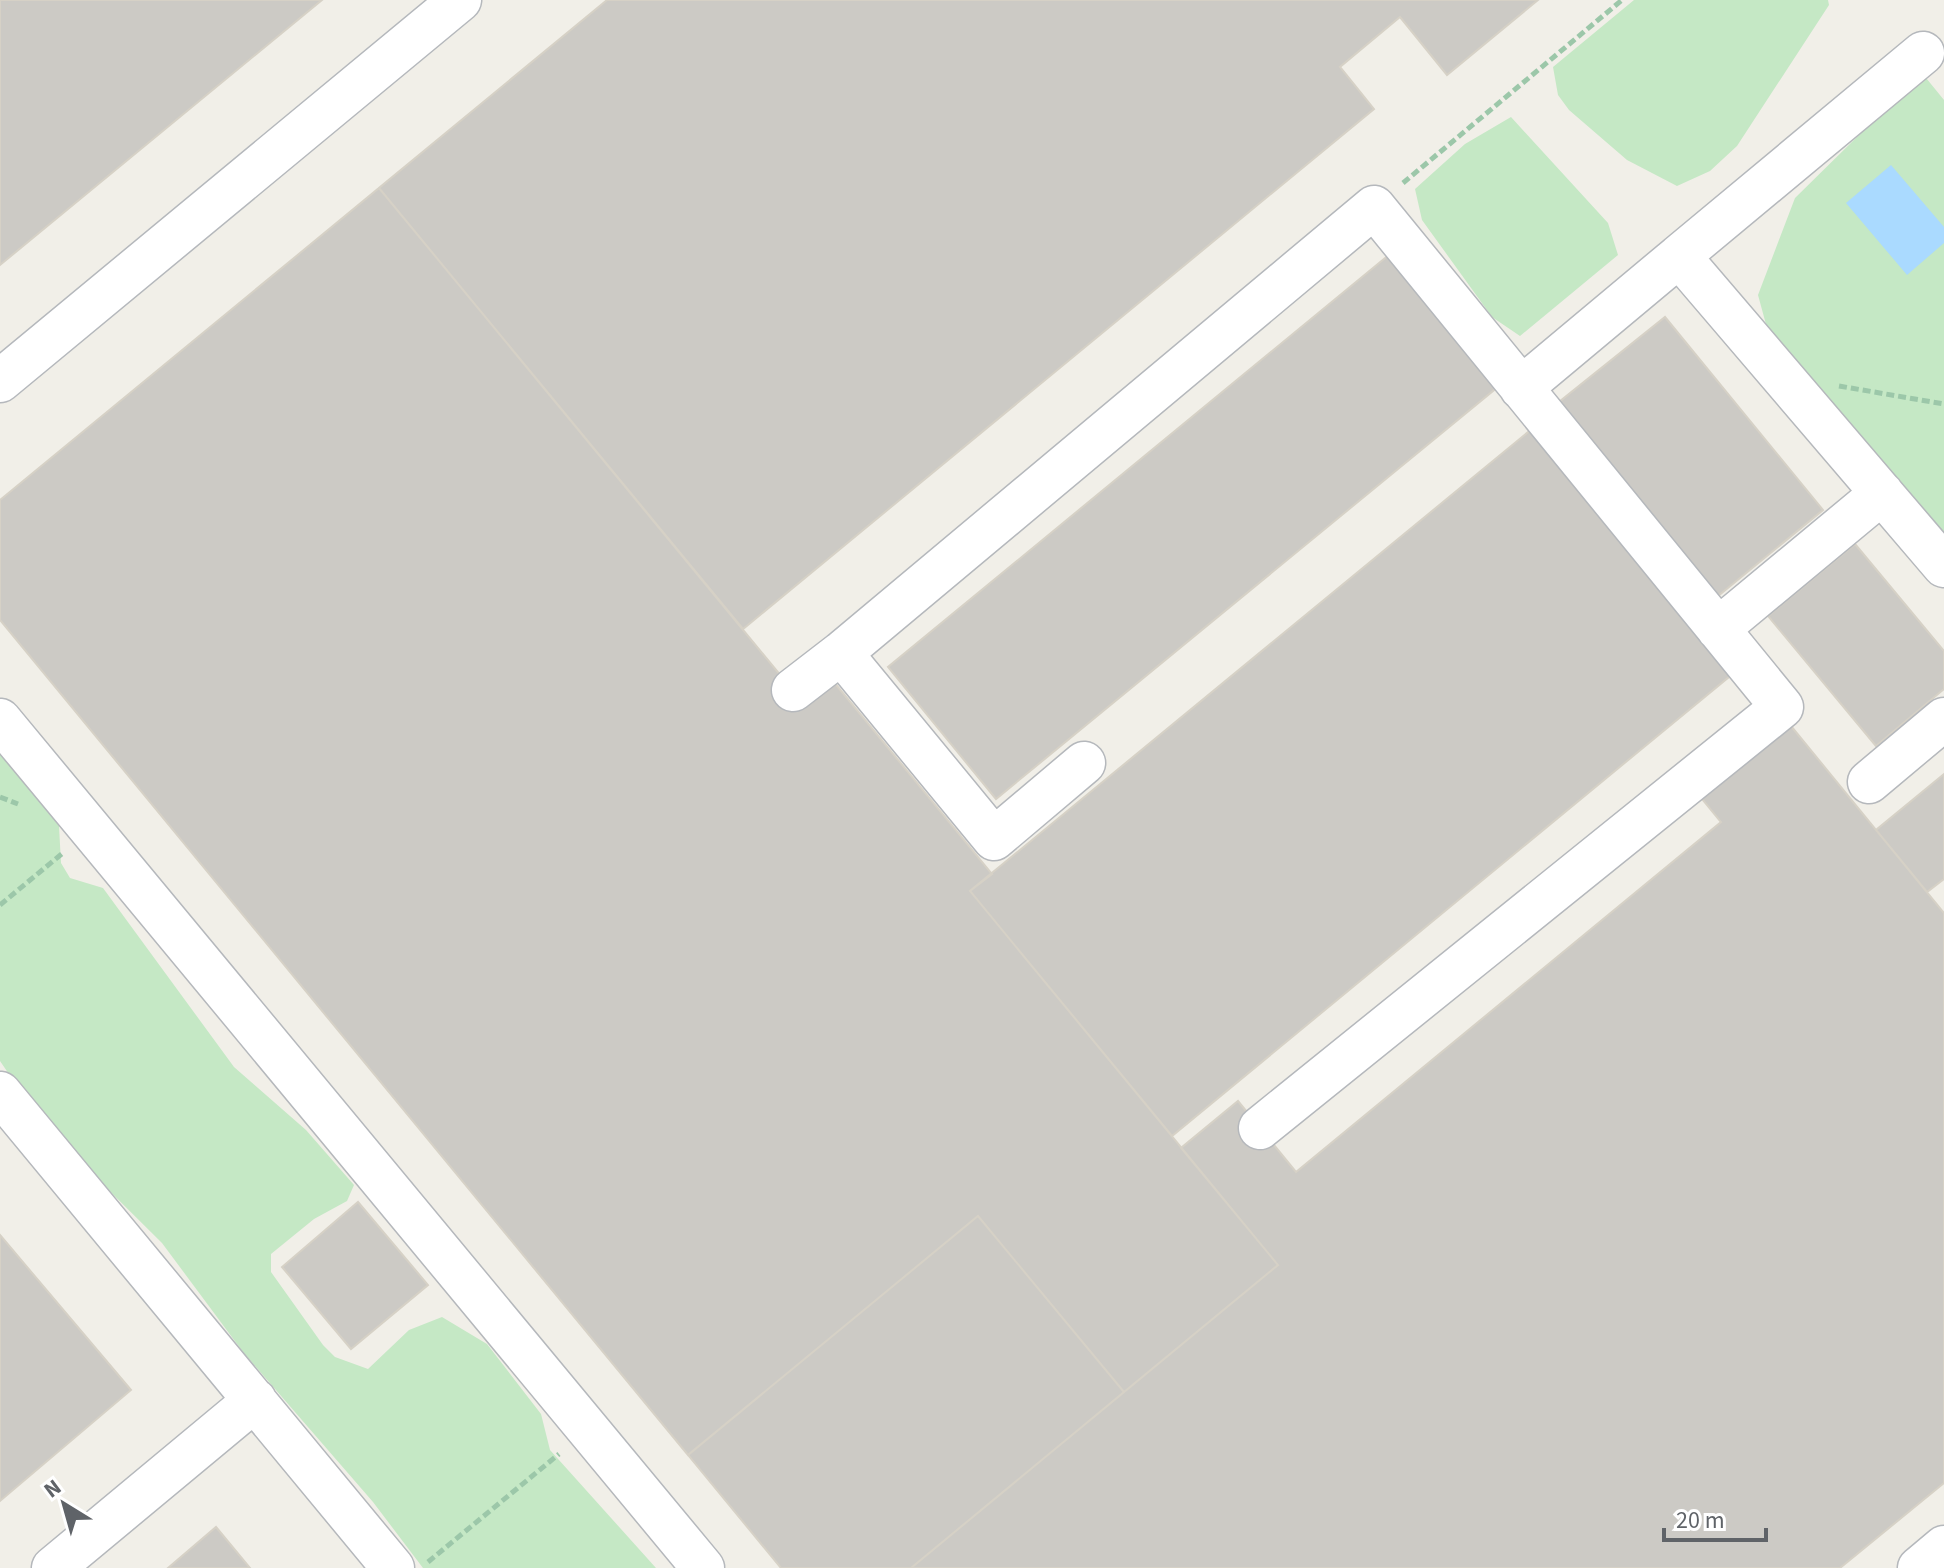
<svg xmlns="http://www.w3.org/2000/svg" width="1944" height="1568" viewBox="0 0 1944 1568" font-family="'Source Sans 3',sans-serif">
<rect width="100%" height="100%" fill="#f1efe8"/>
<path fill="#c5e8c5" d="M1634 0H1828L1829 5 1737 146 1710 171 1677 186 1627 160 1569 110 1558 95 1553 67Z
M1922 73 1944 100V540L1770 339 1758 295 1795 198Z
M1511 117 1608 223 1618 255 1520 336 1492 317 1422 220 1415 189 1465 144Z
M0 752 15 767 59 826 61 863 70 878 103 888 234 1067 306 1130 354 1185 347 1201 314 1219 271 1254V1272L323 1345 335 1357 368 1369 409 1330 442 1317 487 1344 541 1414 550 1450 656 1568H423L373 1502 243 1352 162 1243 45 1127 0 1061Z"/>
<path fill="#aadaff" d="M1891 165 1944 227V243L1907 275 1846 203Z"/>
<path fill="#cccac5" stroke="#d6d1c6" stroke-width="2" d="M0 0H322L0 265Z
M607 0H1538L1447 75 1400 17 1340 67 1374 109 743 629 379 188Z
M379 188 800 699 828 675 992 874 970 891 1278 1265 1124 1392 978 1216 688 1455 0 620V500Z
M1390 254 1499 386 996 799 888 667Z
M1665 317 1823 510 1718 596 1559 402Z
M1533 428 1735 672 1172 1136 970 891Z
M1855 544 1944 651V689L1876 746 1768 616Z
M1791 726 1944 913V1483L1840 1568H911L1278 1265 1181 1148 1238 1101 1296 1172 1721 822 1702 799Z
M1944 774V879L1927 892 1876 830Z
M358 1202 428 1285 351 1349 282 1267Z
M978 1216 1124 1392 911 1568H781L688 1455Z
M0 1235 131 1390 0 1501Z
M216 1527 250 1568H168Z"/>
<g fill="none" stroke-linecap="round" stroke-linejoin="round">
<g stroke="#b5b8bc" stroke-width="45">
<path id="minor" d="M1923 53 1679 256 1944 566
M0 381 460 0
M1521 388 1679 256
M1718 629 1882 493
M793 690 841 653
M0 720 703 1568
M1084 763 994 839 841 653 1374 207 1782 707 1260 1128
M1869 782 1944 719
M0 1093 393 1568
M53 1568 255 1400
M1919 1568 1944 1547"/>
</g>
<path stroke="#9cc7a9" stroke-width="5" stroke-dasharray="8 4" stroke-linecap="butt" d="M1403 183 1622 0
M1839 386 1944 404
M0 797 18 804
M0 905 64 852
M428 1562 559 1454"/>
<use href="#minor" stroke="#fff" stroke-width="42"/>
</g>
<g transform="translate(64 1504) rotate(323)" stroke="#ffffff" stroke-width="6" paint-order="stroke">
<path d="M0-6L14 30L0 20L-14 30Z" fill="#5f6368"/>
<text y="-12" font-size="22" font-weight="bold" text-anchor="middle" fill="#5f6368">N</text>
</g>
<path d="M1664 1528v12h102v-12" fill="none" stroke="#5f6368" stroke-width="4"/>
<text x="1676" y="1528" font-size="24" fill="#5f6368" stroke="#ffffff" stroke-width="6" paint-order="stroke">20 m</text>
</svg>
